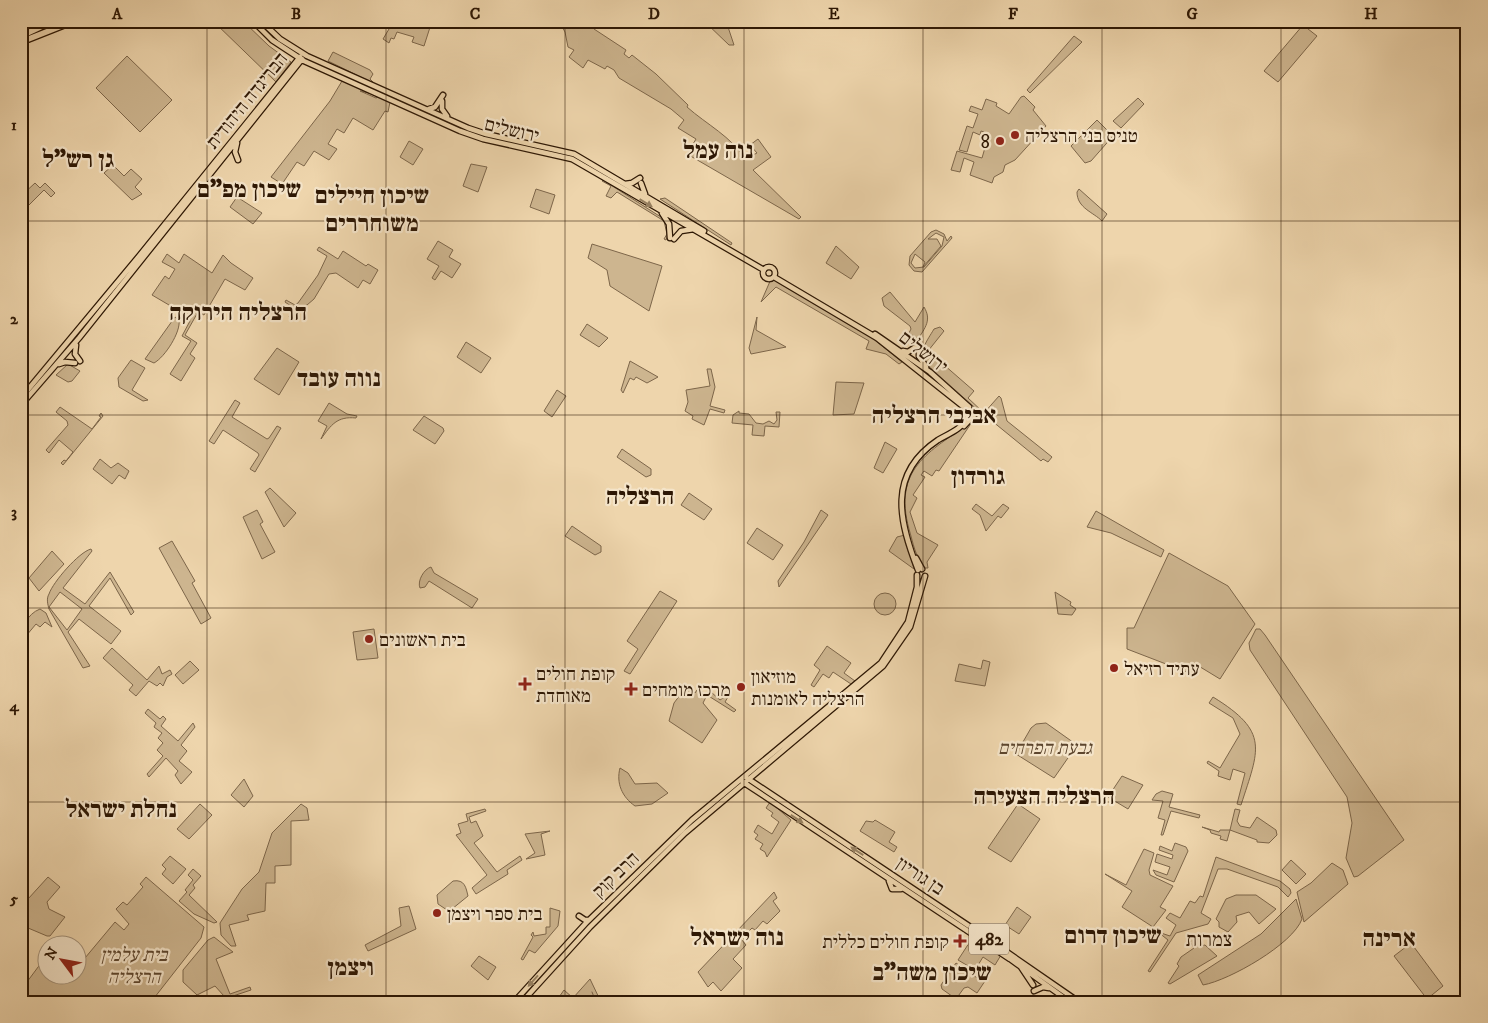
<svg xmlns="http://www.w3.org/2000/svg" width="1488" height="1023" viewBox="0 0 1488 1023" font-family="'IM FELL DW Pica','Frank Ruhl Libre',serif">
<rect width="100%" height="100%" fill="#eed5ac"/>
<filter id="stains"><feTurbulence type="fractalNoise" baseFrequency=".004" numOctaves="4"/><feColorMatrix values="0 0 0 0 .2 0 0 0 0 .09 0 0 0 0 .02 0 0 0 .5 -.17"/></filter>
<radialGradient id="worn" r=".72"><stop offset=".6" stop-color="#630" stop-opacity="0"/><stop offset="1" stop-color="#630" stop-opacity=".3"/></radialGradient>
<path fill="#cdb58f" stroke="#7d664a" fill-rule="evenodd" d="M213 21H243L269 46 291 62 276 82Z
M401 21H432L424 46 412 42 414 37 397 32 394 39 391 38 389 43 383 39 392 24 398 27Z
M559 21 598 22 594 29 626 50 624 54 629 58 632 55 656 74 688 105 687 107C706 124 732 137 745 159L757 153 750 145 758 139 771 157 753 170 801 217 799 219 687 154 696 139 678 128 684 120 671 109 619 78 614 70 607 66 605 69 588 60 583 68 569 57 574 50 568 47 565 32Z
M704 21H726L734 45H729Z
M1303 25 1317 36 1278 82 1264 71Z
M1074 36 1082 42 1030 93 1027 90Z
M333 52 370 70 373 74 370 79 375 84 328 61Z
M127 56 172 100 140 132 96 88Z
M324 72 377 95 360 91 376 98 378 97 390 102 388 112 385 111 373 130 353 118 344 133 337 129 328 144 337 149 329 160 314 151 304 166 297 162 282 184 271 177 330 101 342 81Z
M1024 96 1035 107 1033 110 1046 126 1015 160 1005 165 1003 172 994 177 992 183 970 175 974 162 964 158 960 172 951 170 957 151 982 158 989 134 981 131 980 135 973 132 967 152 959 150 967 126 973 128 978 114 969 111 971 106 982 110 986 99 997 103 996 106 1009 114 1021 97Z
M1138 98 1144 104 1121 128 1113 121Z
M1097 120 1113 136 1091 161 1085 163 1071 146Z
M409 141 423 149 413 165 400 157Z
M471 164 487 167 478 192 463 186Z
M113 165 124 176 131 169 142 179 135 187 142 194 132 200 104 173Z
M603 180 664 219C668 226 669 232 666 240L664 239 667 234 664 221 617 192 611 198 606 196 611 186 602 181Z
M35 183 40 188 45 183 55 193 51 197 44 190 26 208 21 203V196Z
M536 189 555 195 549 214 530 207Z
M1079 189 1107 214 1102 221C1093 212 1077 208 1077 192Z
M237 197 262 213 253 224 230 207Z
M665 198 732 243 731 245 660 199Z
M936 230 944 234 947 241 951 236 952 238 922 272 914 271 909 265 910 256 931 232ZM936 233 944 237 942 246 924 267 915 268 911 263 915 254 925 262 923 267 941 246 937 239H928Z
M438 241 453 250 449 257 461 264 452 278 441 271 435 280 432 278 439 266 427 259Z
M592 244 662 266 649 311 610 286 607 270 588 258Z
M836 246 859 267 851 279 826 263Z
M319 247 338 259 343 251 366 266 368 264 378 270 370 284 363 280 358 288 336 273 329 274 314 299 307 305 298 309 292 319 289 317 294 308 285 302 286 300 295 305 298 303 318 275 327 256 317 250Z
M167 254 179 263 184 254 212 273 223 255 231 263 253 278 245 290 225 279 204 315 198 312 185 335 197 343 190 354 195 358 181 381 170 374 191 341 182 336 190 321 186 315 152 295 165 276 169 279 175 269 162 262Z
M771 279H774L871 337 902 362 899 364 886 354 866 349 869 341 776 287 761 302Z
M890 292 915 322 924 307C932 320 925 328 918 339L909 333 911 329 910 326 884 306 882 298Z
M175 317 179 320C181 332 165 357 154 363L145 359Z
M757 317 756 330 786 347 751 354 749 348Z
M587 324 608 338 599 347 580 335Z
M940 327 944 331 928 351 974 391 968 398 984 413 999 396 1001 398 1007 421 1052 457 1048 462 1043 459 1041 461 992 421 991 422 926 364C918 351 927 341 934 329Z
M466 342 491 358 481 373 457 357Z
M277 348 299 362 279 395 254 379Z
M131 360 145 368 132 390 148 400 143 401 119 387 118 378Z
M630 361 658 377 647 383 636 377 634 380 630 378 623 393 621 390Z
M68 364 80 371 72 381 68 382 56 375Z
M707 369H711L715 387 710 406 725 410 724 413 710 409 704 425 692 419 693 416 685 411 688 402 686 390 710 386Z
M836 382 864 383 854 414 833 415Z
M557 390 566 396 552 417 544 411Z
M235 400 240 403 232 417 267 439 269 438 277 426 281 428 255 472 250 469 259 455 258 453 223 430 214 444 209 441Z
M329 403 347 414 357 416 356 418C337 416 331 425 321 439L327 426 318 421Z
M60 407 92 429 101 417 99 416 101 413 103 416 63 465 61 463 64 460 66 461 73 452 59 440 49 453 46 450 68 425 67 421 56 412Z
M739 411V413L749 414 756 423 763 424 769 421 774 424 777 420 776 412H780L779 427 765 426 764 436 752 435 753 425 732 423 733 415Z
M424 416 443 428 444 431 435 444 413 430Z
M972 422 939 471 936 470 932 476 924 471 921 475 925 477 913 495 917 498 910 512 917 533 938 545 927 562 928 568H925C915 557 913 542 909 529 893 469 928 452 972 422Z
M885 442 897 449 883 473 874 468Z
M622 449 651 469V475L646 477 617 457Z
M100 459 111 468 118 463 129 471 125 479 119 475 112 484 93 469Z
M270 488 296 513 284 527 265 492Z
M689 493 712 509 704 520 681 505Z
M976 504 992 516 1003 504 1009 508 1001 518 998 516 986 531 980 515 972 509Z
M257 510 263 522 260 524 275 552 262 559 243 517Z
M821 510 828 515 779 587 778 581 804 542Z
M1096 511 1164 550 1161 557 1111 533 1087 527Z
M572 526 601 546V552L595 555 565 536Z
M757 528 783 545 773 560 747 543Z
M905 535 914 569 889 551 897 537Z
M172 541 195 581 192 583 211 618 201 624 159 548Z
M91 549 92 551 63 588 85 604 110 572 134 612 131 615 110 578 89 606 121 631 111 644 79 619 68 632 90 666 83 668 49 609C48 605 46 599 49 594 53 582 79 552 91 549ZM60 592 82 609 67 630 49 607Z
M52 551 64 564 39 591 29 578Z
M1169 553 1228 586 1255 624 1220 679 1197 665 1192 674 1127 649V628H1134Z
M431 567 434 573 478 599 472 608 429 581 425 587 420 588C417 581 424 569 431 567Z
M660 591 677 601 630 674 624 671 638 649 627 641Z
M1055 592 1071 602 1070 605 1076 609 1072 615 1058 614Z
M874 604a11 11 0 1 1 22 0a11 11 0 1 1-22 0Z
M40 609 46 613 52 627 45 622 40 627 36 624 21 642C21 628 27 614 40 609Z
M374 629 378 658 357 660 353 632Z
M1256 629H1260L1265 635 1404 840 1358 876 1354 877 1346 858 1352 823 1347 797 1250 650 1249 643Z
M827 646 851 663 844 673 855 681 851 684 833 672 829 678 823 674 814 687 811 685 820 670 814 665Z
M112 648 147 680 159 666 162 674 170 670 172 674 167 677 163 686 160 683 157 686 149 681 136 696 129 690 133 685 103 658Z
M983 660 990 662 985 686 955 681 959 664 981 669Z
M190 661 199 670 183 684 175 675Z
M686 687 695 693 697 690 709 695 711 692 720 700 726 696 728 697 725 702 736 710 734 712 707 695 703 703 717 720 702 743 669 721 674 703Z
M1213 697C1270 732 1259 749 1241 805L1237 804 1245 773 1233 769 1230 780 1218 776 1219 771 1207 763 1208 761 1220 768 1240 734 1233 718 1209 703Z
M148 709 160 719 163 716 166 719 161 726 178 741 193 723 195 727 181 745 187 751 179 761 192 772 181 784 175 775 178 771 166 758 149 777 147 774 163 756 157 750 163 743 158 738 162 733 154 727 156 723 145 713Z
M1046 723 1077 745 1054 778 1016 754 1031 728 1036 724Z
M620 768 628 773 635 784 657 783 668 793 652 804 635 806C622 797 616 783 620 768Z
M1122 776 1143 785 1128 809 1108 797Z
M244 779 253 796 244 807 231 795Z
M1162 791 1173 794 1169 807 1200 815 1199 818 1171 811 1163 835H1161L1165 820 1158 818 1163 801 1152 800 1156 794Z
M770 802 791 820 767 857 765 852 760 849 763 844 755 839 758 835 754 832 758 825 772 834 779 822 771 816 773 813 766 808Z
M200 804 212 815 189 839 177 829Z
M301 804 307 808 309 820 291 821V865L275 866V883H266L265 911 247 915 249 920 229 925 236 946H231L221 935 220 923 242 889 259 872 272 833Z
M1018 804 1040 819 1011 862 988 848Z
M485 809 486 811 469 817 471 823 476 821 483 836 474 843 497 872 520 856 522 860 507 870 508 874 476 894 472 888 487 875 456 835 461 833 458 824 468 821 466 814Z
M1235 809 1240 810 1237 821 1240 826 1250 828 1257 817 1276 830 1277 835 1269 843 1257 842V840L1230 830 1227 841 1220 839 1221 836 1211 833 1210 830 1202 827 1219 832 1220 830H1230Z
M875 820 895 832 889 842 897 847 894 852 860 831 866 821 873 822Z
M550 831 541 834 545 855 526 859 535 853 525 834Z
M1175 843 1186 847 1188 851 1174 882 1156 875 1153 870 1167 875 1170 867 1155 862 1157 854 1172 859 1173 855 1159 850 1160 846 1172 851Z
M1144 849 1154 853 1149 870 1150 875 1173 886 1160 907 1166 910 1153 927 1122 907 1132 891 1105 874 1126 885Z
M170 856 186 869 173 884 162 874 166 869 162 865Z
M1216 857 1280 881 1290 889 1291 893 1288 897 1278 887 1227 869H1218L1201 913 1211 919 1208 924 1176 933 1150 972 1148 971 1168 940 1158 932 1170 936 1176 925 1166 918 1170 913 1180 918 1190 901 1195 903 1200 896 1203 897Z
M1291 860 1306 874 1296 884 1282 870Z
M1332 863 1343 870 1348 884 1304 922 1297 892 1311 883Z
M193 869 201 876 193 885 195 888 189 895 217 922 214 923 194 914 179 901 187 892 185 890 193 880 188 875Z
M48 877 60 887 47 902 49 909 65 917 50 936H47L21 925V896L28 899Z
M146 877 204 927 201 938 151 1002H21V990L47 955 48 976H78V963L80 964 115 922 124 930 129 924 116 909 123 902 127 905 143 887 140 884Z
M453 881C465 879 466 888 468 896L452 909 447 910 438 904 437 895Z
M774 892 777 898 773 901 780 911 767 924 763 921 755 930 752 928 741 939 746 945 733 959 742 968 721 991 713 982 708 987 698 972Z
M1236 895H1256L1276 909 1259 924 1249 912 1236 916 1237 922 1228 932 1219 927V922L1216 919 1226 899Z
M1296 899 1302 919C1293 944 1230 980 1203 985L1198 975 1261 934Z
M409 906 416 929 368 951 365 945 401 926 399 908Z
M1017 907 1031 917 1019 934 1005 925Z
M550 908 560 911 558 926 535 953 529 950 523 960 521 959 533 937 531 935 533 932 534 936 546 934V927H550Z
M1197 934 1200 946 1205 945 1217 956 1170 984 1168 983 1179 966 1177 964 1181 957 1194 948 1187 937Z
M214 937 233 952 216 959 230 994 250 987 251 990 233 996 235 1002 226 999 218 1002 224 996 215 986 197 995 183 982V970L208 940Z
M973 937 1001 955 995 965 983 957 975 970 958 960Z
M1411 943 1443 986 1427 999 1394 956Z
M479 956 496 967 488 980 471 966Z
M956 963 980 980 986 973 989 975 977 993 968 987 964 988 956 999 942 989 941 985Z
M590 979 601 1002 557 1000 564 990 573 998Z"/>
<g fill="none" stroke-linecap="round" stroke-linejoin="round">
<path stroke="#796247" stroke-width="1" d="M592 992 596 1002"/>
<g stroke="#2d1704" stroke-width="7">
<path id="major" d="M253 21 272 40 304 61 460 131 483 139 572 159 764 270
M261 21 280 39 307 56 468 128 486 134 574 154 704 231
M442 101V109L447 116
M429 109 435 107 443 95
M237 143 235 152 238 160
M641 183 645 194
M625 184 632 183 640 178
M662 213 669 224 670 238
M674 239 681 231 694 229
M763 273a6 6 0 1 1 12 0a6 6 0 1 1-12 0Z
M774 277 877 338 974 415
M875 334 930 372 969 407
M76 345 75 354 80 361
M919 349V356L926 367
M903 351 908 352 917 346
M59 364 65 362 75 363
M21 398 140 255 300 57
M21 405 79 338 302 59
M964 426 975 414
M916 558 922 569
M918 570C899 521 887 474 938 440 948 434 963 429 967 417L965 409
M747 778 975 930 1079 1002
M743 782 1010 959 1070 1002
M889 881 892 889H901
M579 916 585 920H589
M1021 967 1033 985
M1034 991 1043 987 1049 988
M514 1002 586 923 692 820 881 663 908 622 917 587V575
M522 1002 590 927 685 833 883 666 910 627 925 576"/>
</g>
<g stroke="#2d1704" stroke-width="8">
<path id="highway" d="M21 36 53 21
M21 42 74 21"/>
</g>
<use href="#major" stroke="#eed5ac" stroke-width="4.5"/>
<use href="#highway" stroke="#eed5ac" stroke-width="5.5"/>
<path stroke="#2d1704" stroke-width="1" stroke-dasharray="9 9" stroke-linecap="butt" d="M21 28 36 21"/>
</g>
<defs><path id="oneway-solid" d="M-6-.8H1V-3.2L6.5 0L1 3.2V.8H-6Z" transform="scale(1.25)"/></defs>
<g fill="#978060">
<use href="#oneway-solid" transform="translate(646 203) rotate(31)"/>
<use href="#oneway-solid" transform="translate(797 819) rotate(34)"/>
<use href="#oneway-solid" transform="translate(857 851) rotate(-147)"/>
<use href="#oneway-solid" transform="translate(533 981) rotate(132)"/>
</g>
<path fill="none" stroke="#2d1704" stroke-width="1" stroke-opacity="0.55" d="M207 21V1002M386 21V1002M565 21V1002M744 21V1002M923 21V1002M1102 21V1002M1281 21V1002M21 221H1467M21 415H1467M21 608H1467M21 802H1467"/>
<g fill="#8f2418" stroke="#f4e4c9" stroke-width="2">
<circle cx="1015" cy="135" r="5"/>
<circle cx="1000" cy="141" r="5"/>
<circle cx="369" cy="639" r="5"/>
<circle cx="1114" cy="668" r="5"/>
<path d="M522.5 676.5h5v5h5v5h-5v5h-5v-5h-5v-5h5z"/>
<circle cx="741" cy="687" r="5"/>
<path d="M628.5 681.5h5v5h5v5h-5v5h-5v-5h-5v-5h5z"/>
<circle cx="437" cy="913" r="5"/>
<path d="M957.5 933.5h5v5h5v5h-5v5h-5v-5h-5v-5h5z"/>
</g>
<g text-anchor="middle" stroke-width="4.5" stroke-linejoin="round" paint-order="stroke">
<rect fill="#f4e4c9" stroke="#69543f" stroke-width="1" x="969" y="923.5" width="40" height="31" rx="4"/>
<g font-size="18" font-weight="bold" fill="#2d1704">
<text x="989" y="945">482</text>
</g>
<g font-size="19" fill="#2d1704" stroke="#f4e4c9">
<text transform="translate(246 100) rotate(-51)" y="7">הבריגדה היהודית</text>
<text transform="translate(512 129) rotate(13)" y="7">ירושלים</text>
<text transform="translate(924 351) rotate(38)" y="7">ירושלים</text>
<text transform="translate(615 874) rotate(-44)" y="7">הרב קוק</text>
<text transform="translate(921 875) rotate(34)" y="7">בן גוריון</text>
</g>
<g font-size="19" fill="#2d1704" stroke="#f4e4c9" text-anchor="start">
<text x="1025" y="142">טניס בני הרצליה</text>
<text x="990" y="148" text-anchor="end">8</text>
<text x="379" y="646">בית ראשונים</text>
<text x="1124" y="675">עתיד רזיאל</text>
<text x="536" y="680">קופת חולים<tspan x="536" dy="22">מאוחדת</tspan></text>
<text x="751" y="683">מוזיאון<tspan x="751" dy="22">הרצליה לאומנות</tspan></text>
<text x="642" y="696">מרכז מומחים</text>
<text x="447" y="920">בית ספר ויצמן</text>
<text x="949" y="948" text-anchor="end">קופת חולים כללית</text>
</g>
<g font-size="19" font-style="italic" fill="#5d462e" stroke="#f4e4c9">
<text x="1045" y="754">גבעת הפרחים</text>
<text x="134" y="961">בית עלמין<tspan x="134" dy="22">הרצליה</tspan></text>
</g>
<g font-size="20" fill="#2d1704" stroke="#f4e4c9">
<text x="1209" y="946">צמרות</text>
</g>
<g font-size="24" font-weight="bold" fill="#2d1704" stroke="#f4e4c9">
<text x="718" y="158">נוה עמל</text>
<text x="78" y="167">גן רש"ל</text>
<text x="249" y="197">שיכון מפ"ם</text>
<text x="372" y="203">שיכון חיילים<tspan x="372" dy="28">משוחררים</tspan></text>
<text x="238" y="320">הרצליה הירוקה</text>
<text x="339" y="386">נווה עובד</text>
<text x="934" y="423">אביבי הרצליה</text>
<text x="978" y="484">גורדון</text>
<text x="640" y="504">הרצליה</text>
<text x="1044" y="804">הרצליה הצעירה</text>
<text x="121" y="817">נחלת ישראל</text>
<text x="1113" y="943">שיכון דרום</text>
<text x="737" y="945">נוה ישראל</text>
<text x="1389" y="946">ארינה</text>
<text x="351" y="975">ויצמן</text>
<text x="932" y="980">שיכון משה"ב</text>
</g>
</g>
<rect width="1488" height="1023" fill="none" stroke="#eed5ac" stroke-width="55"/>
<g transform="translate(62 960) rotate(302)"><circle r="24" fill="#f4e4c9" stroke="#a4927a"/>
<path d="M0-4L9 19L0 12L-9 19Z" fill="#8f2418"/>
<text y="-8" font-size="14" font-weight="bold" text-anchor="middle" fill="#2d1704">N</text>
</g>
<rect x="28" y="28" width="1432" height="968" fill="none" stroke="#2d1704" stroke-width="2"/>
<g font-size="16" text-anchor="middle" font-weight="bold" fill="#2d1704">
<text x="117" y="19">A</text>
<text x="296" y="19">B</text>
<text x="475" y="19">C</text>
<text x="654" y="19">D</text>
<text x="834" y="19">E</text>
<text x="1013" y="19">F</text>
<text x="1192" y="19">G</text>
<text x="1371" y="19">H</text>
<text x="14" y="130">1</text>
<text x="14" y="324">2</text>
<text x="14" y="517">3</text>
<text x="14" y="711">4</text>
<text x="14" y="904">5</text>
</g>
<rect width="100%" height="100%" filter="url(#stains)"/>
<rect width="100%" height="100%" fill="url(#worn)"/>
</svg>
